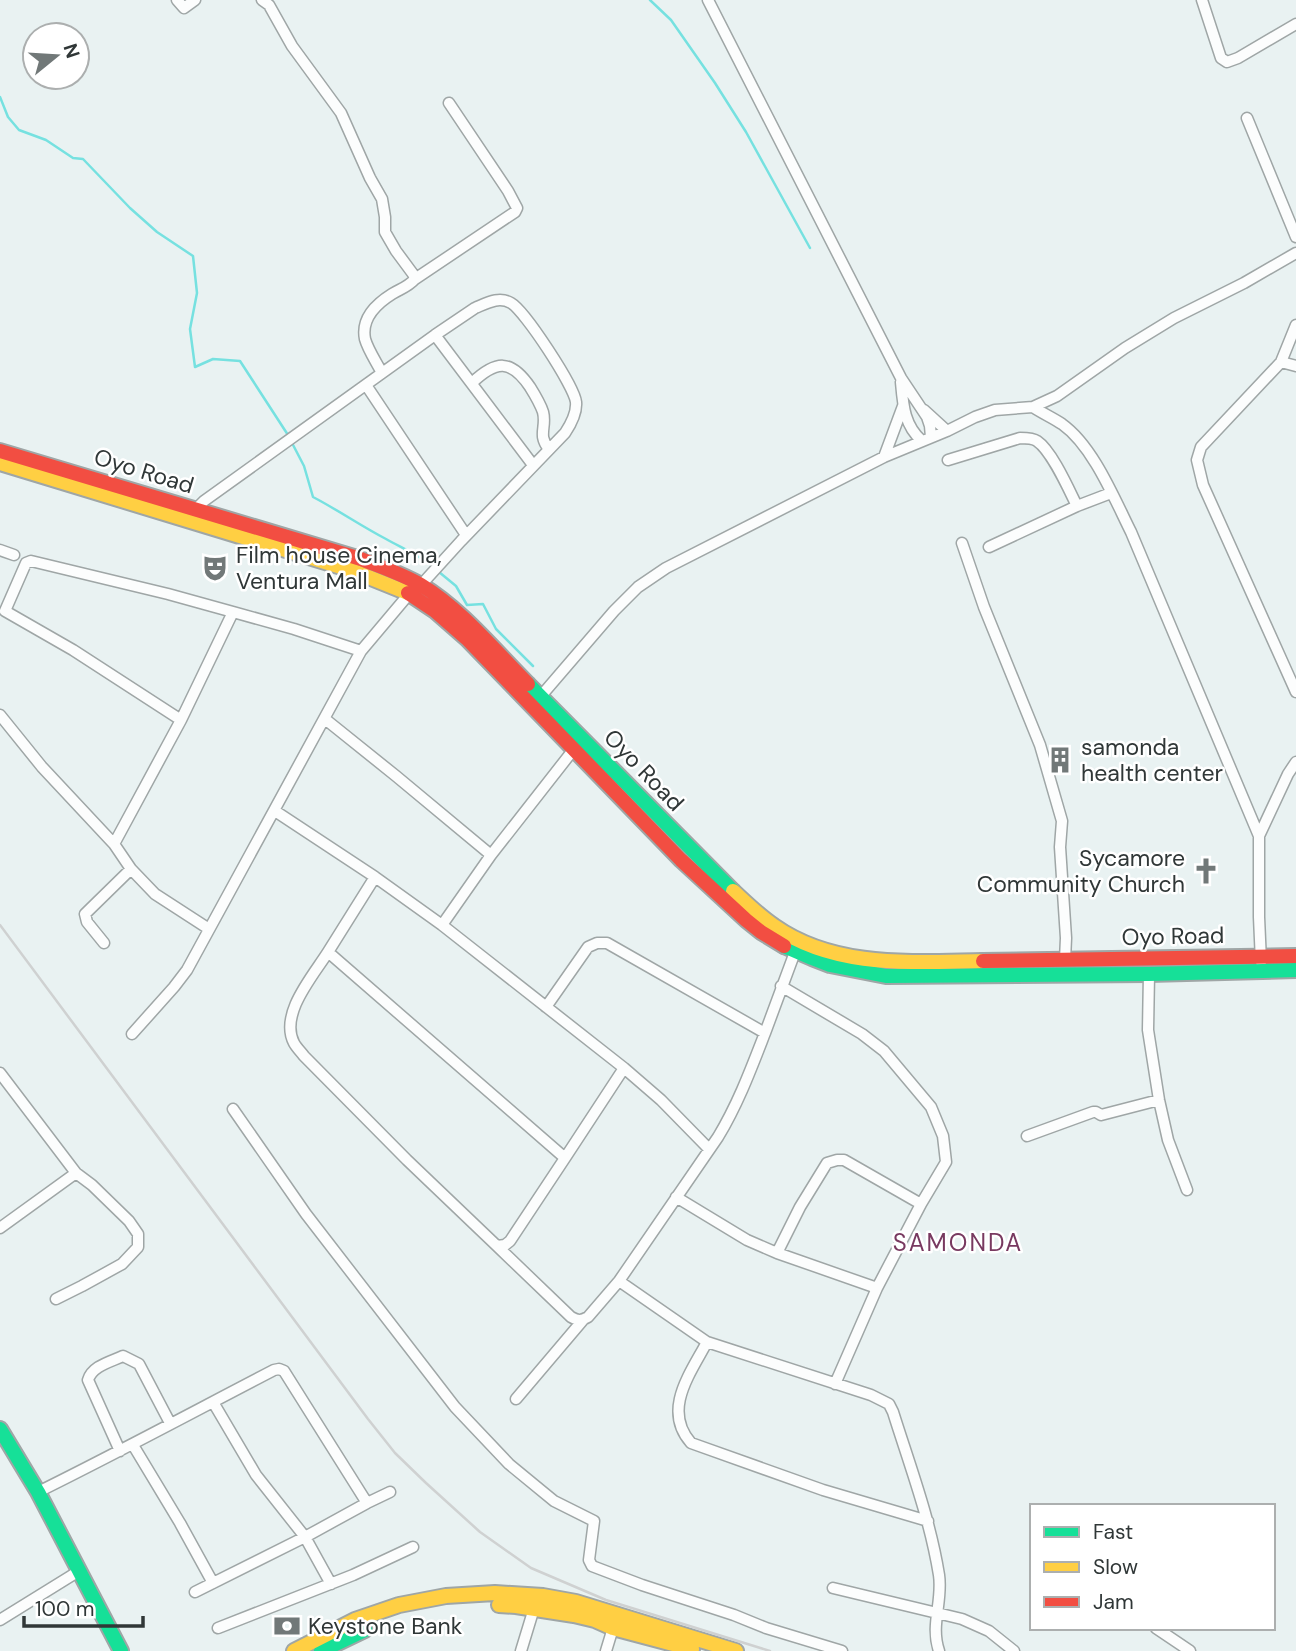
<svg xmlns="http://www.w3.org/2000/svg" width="1296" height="1651" viewBox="0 0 1296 1651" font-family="'DM Sans',sans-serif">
<rect width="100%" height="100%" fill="#e9f2f2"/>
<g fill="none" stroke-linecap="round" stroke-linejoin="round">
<path stroke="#76e1e0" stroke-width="2.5" d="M650 0 671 20 715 83 746 132 810 248
M0 97 8 117 19 130 46 140 73 158 83 159 130 208 157 232 193 256 197 293 190 329 195 367 213 359 240 361 288 435
M291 441 304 466 313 497C338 510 361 526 386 539 402 548 419 555 434 567
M439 572 456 586 467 605 483 604 496 629 533 666"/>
<g stroke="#9fa6a6" stroke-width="13">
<path id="street" d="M177 0 184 8 195 0
M262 0 269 5 292 46 341 113 370 178 382 199 385 217V232L396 251 413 274 415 279C408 287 400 289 392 294 376 304 361 319 365 339 368 350 377 363 382 373
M708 0 901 378 927 417 930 426 931 437
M1202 0 1221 58 1227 62 1238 58 1296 24
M1247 118 1296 237
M415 279 515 212 517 208 508 191 449 103
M435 335 533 465
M1281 362 1296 325
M1296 366 1281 362 1201 447 1197 460 1203 485 1296 692
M901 382C903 405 904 425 922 441
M472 383C496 360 511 359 530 387 535 395 540 403 543 412 547 427 537 435 549 449
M366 385 466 535
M1033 407C1042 413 1053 418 1062 424 1093 446 1114 498 1131 532L1259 836V917L1261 962
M924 410 947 431
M884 457 903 406
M948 460 1020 438C1026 438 1033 438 1037 441 1052 451 1069 490 1077 506
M195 510 204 501 435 335 475 308C487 303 499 296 511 303 525 311 574 386 576 402 577 413 571 424 565 433L461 541 421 585
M962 543 984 607 1040 745 1062 821 1060 847 1066 938 1065 960
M989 547 1077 506 1111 493
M0 550 14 555
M233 612 168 594 31 561 26 563 5 611 73 650 181 720 233 612 294 629 361 651 409 594
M541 696 614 611 638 587 666 568 884 457 947 431 975 417 995 410 1033 407 1057 396 1125 348 1174 318 1244 283 1296 253
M0 715 42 767 114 844 131 869 155 894 209 929
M325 719 396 776 491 855 574 749
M275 811 375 877 442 925 491 855
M1259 836 1288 774 1296 762
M114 844 181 720
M375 877 328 952 565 1158 624 1068 442 925
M104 943 87 922 85 914 131 869
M328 952C313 976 279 1014 294 1043 296 1047 301 1052 304 1056L407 1160 497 1246 505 1245 510 1241 565 1158
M1149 974 1148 1030 1159 1100 1168 1140 1187 1190
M781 986 862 1034 884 1051 931 1107 943 1136 946 1162 921 1204 877 1288 835 1384
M546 1007 588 947 597 943H607L765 1033 795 952
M132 1034 174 987 187 970 361 651
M624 1068 661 1100 709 1149
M0 1073 76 1173 92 1185 129 1221 138 1234V1247L122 1264 82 1286 56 1299
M233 1109 306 1214 455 1407 509 1464 554 1501 594 1521 589 1560 592 1566 642 1585 734 1615 766 1628 842 1651
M1027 1136 1093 1112H1096L1101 1115 1159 1100
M676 1197 747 1240 777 1253
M0 1228 76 1173
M497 1246 571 1317C578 1321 581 1321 588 1317L619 1281 718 1137C738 1104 751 1069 765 1033
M619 1281 707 1342 871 1395 889 1404 893 1412C910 1466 930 1519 939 1575 943 1601 930 1625 939 1651
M877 1288 777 1253 800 1207 827 1163 837 1160H844L921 1204
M707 1342C690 1374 662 1410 691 1443L823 1490 928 1521
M516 1399 583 1320
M213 1402 256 1475 305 1537 331 1584
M133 1445 180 1523 213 1583
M120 1451 88 1380C92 1366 110 1362 123 1356L139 1364 170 1423
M38 1492C117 1453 195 1411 274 1370L279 1369 284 1371 367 1503
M833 1588 962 1619 989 1631 1014 1651
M195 1592 305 1537 367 1503 390 1492
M0 1620 79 1571
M218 1628 353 1575 413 1547
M1156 1628 1190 1651
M521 1651 535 1605
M606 1651 613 1628"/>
</g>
<g stroke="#9fa6a6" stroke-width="18">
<path id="fast" d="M528 684 733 891
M784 946 812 958 830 965 886 976 1149 974 1296 970
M0 1429 38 1492 121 1651
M321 1651 365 1630"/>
</g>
<g stroke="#9fa6a6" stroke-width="18">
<path id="slow" d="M0 463 351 570 408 593
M733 891C746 903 759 916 774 926 835 969 913 962 983 961
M499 1605 516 1606 574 1615 595 1620 613 1628 692 1649
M294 1651 355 1620 399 1605 446 1596 495 1593 543 1596 576 1602 736 1651"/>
</g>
<g stroke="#9fa6a6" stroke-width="18">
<path id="jam" d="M0 451 361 559C381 567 402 574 421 585 461 609 495 651 528 684
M408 593 435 611 467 639 681 860 746 920 761 932 784 946
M983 961 1296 956"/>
</g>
<use href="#street" stroke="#fcfdfd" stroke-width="10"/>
<use href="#fast" stroke="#16e098" stroke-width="14"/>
<use href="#slow" stroke="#ffcf43" stroke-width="14"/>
<use href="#jam" stroke="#f24e42" stroke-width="14"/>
<path stroke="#cfd1d1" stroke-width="2.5" d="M0 925 368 1419 395 1453 426 1483 480 1532 531 1568 606 1600 770 1651"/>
</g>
<defs>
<g id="theatre-bare" transform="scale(2.1)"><path d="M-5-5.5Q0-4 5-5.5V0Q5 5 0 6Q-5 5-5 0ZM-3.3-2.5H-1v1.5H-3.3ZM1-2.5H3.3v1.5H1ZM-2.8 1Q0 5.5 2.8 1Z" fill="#717878" stroke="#fff" stroke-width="2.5" paint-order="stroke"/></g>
<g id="building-bare" transform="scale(2.1)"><path d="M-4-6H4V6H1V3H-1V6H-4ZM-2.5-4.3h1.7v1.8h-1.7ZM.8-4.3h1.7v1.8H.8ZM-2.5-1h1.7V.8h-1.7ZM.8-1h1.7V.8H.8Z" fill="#717878" stroke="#fff" stroke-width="2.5" paint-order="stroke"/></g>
<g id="church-bare" transform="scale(2.1)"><path d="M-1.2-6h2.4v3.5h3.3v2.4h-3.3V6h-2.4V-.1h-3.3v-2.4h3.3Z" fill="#717878" stroke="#fff" stroke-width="2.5" paint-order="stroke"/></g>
<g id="bank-bare" transform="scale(2.1)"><path d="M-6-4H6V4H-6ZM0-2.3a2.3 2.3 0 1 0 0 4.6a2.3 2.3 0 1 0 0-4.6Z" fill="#717878" stroke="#fff" stroke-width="2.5" paint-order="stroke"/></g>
</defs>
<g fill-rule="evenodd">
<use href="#theatre-bare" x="215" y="568"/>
<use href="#building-bare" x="1060" y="760"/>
<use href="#church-bare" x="1206" y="871"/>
<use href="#bank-bare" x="287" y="1626"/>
</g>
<g text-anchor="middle" stroke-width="5" stroke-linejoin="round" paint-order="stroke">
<g font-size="23" fill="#303737" stroke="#fff">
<text transform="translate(144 471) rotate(17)" y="8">Oyo Road</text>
<text transform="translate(644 770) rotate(46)" y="8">Oyo Road</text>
<text transform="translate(1173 936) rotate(-1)" y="8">Oyo Road</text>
</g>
<g font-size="23" fill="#303737" stroke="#fff" text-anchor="start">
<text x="236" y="563">Film house Cinema,<tspan x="236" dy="26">Ventura Mall</tspan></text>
<text x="1081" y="755">samonda<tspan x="1081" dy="26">health center</tspan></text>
<text x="1185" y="866" text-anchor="end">Sycamore<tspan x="1185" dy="26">Community Church</tspan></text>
<text x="308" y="1634">Keystone Bank</text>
</g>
<g font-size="24" letter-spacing="2" fill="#783960" stroke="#fff">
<text x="958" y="1251">SAMONDA</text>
</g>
</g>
<rect x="1030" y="1504" width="245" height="126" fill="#ffffff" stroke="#acafaf" stroke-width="2"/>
<rect x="1044" y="1527" width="35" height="10" fill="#16e098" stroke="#acafaf" stroke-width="2"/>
<text x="1093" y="1539" font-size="21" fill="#303737">Fast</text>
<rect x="1044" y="1562" width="35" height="10" fill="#ffcf43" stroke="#acafaf" stroke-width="2"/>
<text x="1093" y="1574" font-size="21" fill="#303737">Slow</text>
<rect x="1044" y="1597" width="35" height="10" fill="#f24e42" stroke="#acafaf" stroke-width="2"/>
<text x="1093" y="1609" font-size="21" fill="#303737">Jam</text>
<g transform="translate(56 56) rotate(72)"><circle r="33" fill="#ffffff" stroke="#acafaf" stroke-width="2"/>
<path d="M0-5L12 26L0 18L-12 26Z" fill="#717878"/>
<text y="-10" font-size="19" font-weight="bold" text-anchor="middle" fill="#303737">N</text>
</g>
<path d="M24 1616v10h119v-10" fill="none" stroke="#303737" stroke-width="3.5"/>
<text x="35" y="1616" font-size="21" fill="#303737" stroke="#ffffff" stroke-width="5" paint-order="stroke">100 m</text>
</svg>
